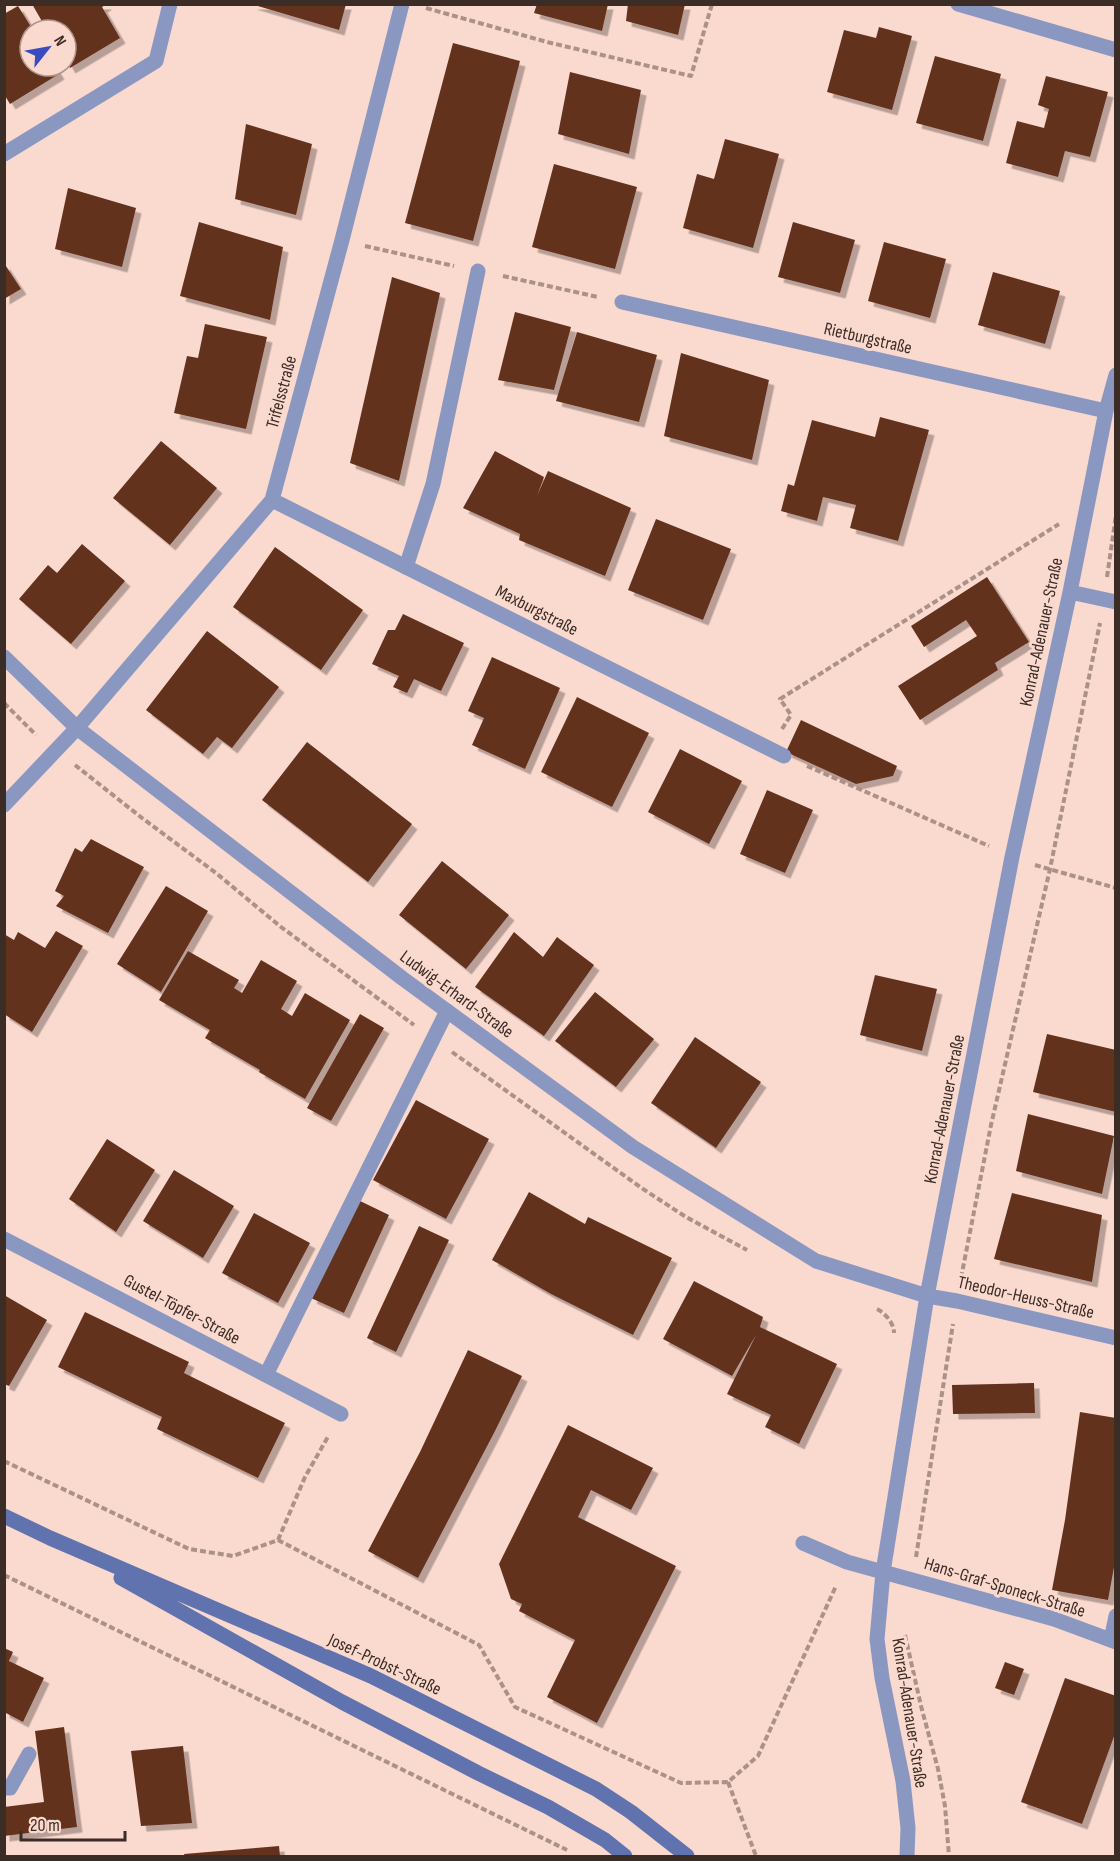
<svg xmlns="http://www.w3.org/2000/svg" width="1120" height="1861" viewBox="0 0 1120 1861" font-family="'Sofia Sans Condensed',sans-serif">
<defs>
<filter id="shadow"><feDropShadow dx="5.5" dy="5.5" stdDeviation="0" flood-color="#0004"/></filter>
</defs>
<rect width="100%" height="100%" fill="#fad9ce"/>
<path fill="#64311f" filter="url(#shadow)" d="M32 4H107L102 7 120 38 70 68 66 61V30H47Z
M251 4H346L339 30Z
M537 4H608L602 31 534 13Z
M628 4H685L678 35 626 21Z
M18 6 33 30H30V66H54L59 74 10 104 4 94V14Z
M879 27 912 36 892 110 827 92 844 30 876 38Z
M453 43 520 61 473 241 405 223Z
M935 56 1001 74 983 141 916 123Z
M570 72 641 90 629 154 558 134Z
M1046 76 1108 92 1090 157 1065 151 1058 177 1006 163 1017 121 1044 128 1049 109 1038 105Z
M246 124 312 144 296 215 235 199Z
M725 139 779 154 753 248 683 228 697 174 714 179Z
M554 164 637 187 615 269 532 247Z
M68 188 136 208 122 267 55 249Z
M199 222 283 247 270 320 180 296Z
M793 222 855 240 840 293 778 277Z
M884 242 946 259 930 318 868 301Z
M4 263 21 289 4 299Z
M993 272 1060 291 1045 344 978 325Z
M392 277 440 293 399 481 350 463Z
M515 312 571 327 554 390 498 380Z
M205 324 267 337 246 429 174 413 187 356 198 358Z
M577 332 657 355 639 422 556 401Z
M681 353 769 380 752 460 664 436Z
M880 417 929 430 898 541 850 528 856 505 823 497 817 521 781 511 788 484 794 486 812 420 875 437Z
M161 441 217 488 170 545 113 498Z
M495 451 544 477 537 496 548 471 631 508 605 576 519 540 520 534 463 508Z
M656 519 731 549 703 620 628 590Z
M82 544 125 581 71 644 19 599 48 565 57 573Z
M275 547 363 610 321 670 233 607Z
M987 577 1029 642 995 663 998 670 920 720 898 686 977 636 966 620 924 647 911 626Z
M403 614 464 643 441 691 414 679 407 693 393 687 399 676 372 664 388 630H395Z
M207 631 279 687 232 748 217 737 203 754 146 710Z
M492 657 560 688 525 769 472 745 484 718 468 711Z
M577 697 649 733 612 807 541 772Z
M801 720 897 766 893 776 856 784 786 752Z
M307 742 412 824 368 882 262 800Z
M680 749 742 781 709 844 648 812Z
M767 790 813 810 785 873 740 854Z
M91 839 144 867 108 933 56 906 64 896 55 891 75 848 82 852Z
M442 861 509 915 466 969 399 915Z
M166 886 208 911 161 992 117 964Z
M56 931 83 946 32 1032 4 1014V934L14 940 18 932 45 948Z
M514 932 543 957 557 937 594 965 544 1036 475 987Z
M188 951 239 980 234 988 242 993 261 960 297 981 281 1009 292 1016 305 993 350 1020 305 1099 259 1072 260 1070 205 1038 210 1030 159 1000Z
M875 975 937 989 922 1051 860 1035Z
M595 992 654 1039 616 1087 555 1041Z
M360 1014 384 1028 331 1121 307 1108Z
M1047 1034 1116 1050V1112L1033 1092Z
M695 1037 761 1082 716 1148 651 1103Z
M416 1100 489 1139 446 1219 373 1180Z
M1028 1114 1114 1136 1102 1194 1016 1171Z
M107 1139 155 1170 116 1232 69 1199Z
M174 1170 234 1206 203 1258 143 1221Z
M529 1192 585 1224 588 1217 672 1258 633 1335 551 1294 492 1260Z
M1012 1193 1102 1215 1092 1282 994 1259Z
M358 1200 389 1215 344 1313 311 1298Z
M254 1213 310 1243 278 1303 222 1273Z
M419 1226 449 1240 396 1352 367 1338Z
M694 1281 763 1317 760 1327 837 1364 799 1444 765 1427 771 1415 727 1394 756 1335 732 1376 663 1339Z
M4 1295 47 1320 9 1386 4 1384Z
M85 1312 189 1362 184 1373 285 1423 258 1478 157 1429 162 1417 58 1367Z
M468 1350 522 1376 495 1431 418 1578 368 1551 420 1452Z
M1034 1383 1035 1413 953 1414 952 1385Z
M1080 1412 1116 1418V1556L1108 1600 1052 1590 1065 1520Z
M568 1425 653 1468 631 1510 591 1490 578 1517 676 1566 597 1723 547 1697 575 1640 519 1611 522 1604 511 1599 499 1564Z
M4 1648 13 1652 9 1661 44 1678 23 1722 4 1712Z
M1005 1662 1024 1669 1014 1695 995 1688Z
M1065 1678 1116 1696V1731L1082 1824 1021 1802Z
M64 1727 77 1827 4 1836V1807L44 1802 35 1731Z
M183 1746 192 1823 141 1826 131 1751Z
M279 1846 280 1856H185L184 1854Z"/>
<g fill="none" stroke-linecap="round" stroke-linejoin="round">
<path stroke="#ab9188" stroke-width="4" stroke-dasharray="6 3" stroke-linecap="butt" d="M426 8 547 42 691 76 712 4
M365 246 454 266
M503 276 598 297
M1107 577 1116 515
M4 703 36 735
M782 729 791 715 780 699 1059 524
M75 765 142 818 216 873 281 927 414 1025
M807 766 989 846
M1035 865 1116 888
M452 1052 640 1187 686 1217 747 1250
M961 1278 991 1125 1050 869 1100 623
M877 1309C885 1313 894 1323 894 1333
M4 1461 189 1549 233 1556 278 1540 479 1645 515 1707 681 1783 728 1782 758 1756 836 1586
M278 1540 305 1477 329 1435
M916 1557 953 1324
M4 1575 567 1850
M905 1635 921 1706 938 1769 945 1806 949 1856
M728 1782 756 1856"/>
<path stroke="#8a98c1" stroke-width="15" d="M406 567 433 484 478 271
M266 1375 447 1011
M803 1543 847 1562 883 1572
M1111 1640 1116 1616
M4 1788H10L29 1754"/>
<path stroke="#8a98c1" stroke-width="15" d="M958 4 1116 50
M4 154 156 61 170 4
M622 302 1106 411
M272 500 784 756
M1070 592 1116 602
M4 657 77 728 402 978 633 1147 816 1261 927 1296 957 1301 1116 1338
M4 805 77 728 272 500 342 240 402 4
M4 1239 341 1414
M883 1572 1054 1619 1116 1642
M907 1856 908 1828 903 1781 882 1678 877 1639 883 1572 927 1296 1012 857 1070 592 1106 411 1116 375"/>
<path stroke="#6173ae" stroke-width="15" d="M4 1516 50 1538 371 1676 596 1789 631 1812 687 1856
M121 1578 342 1702 478 1773 548 1807 605 1840 625 1856"/>
</g>
<g text-anchor="middle" stroke-width="6" stroke-linejoin="round" paint-order="stroke">
<g font-size="18" fill="#3b2c26" stroke="#fad9ce">
<text transform="translate(868 338) rotate(13)" y="6">Rietburgstraße</text>
<text transform="translate(281 392) rotate(-75)" y="6">Trifelsstraße</text>
<text transform="translate(537 610) rotate(27)" y="6">Maxburgstraße</text>
<text transform="translate(1041 632) rotate(-78)" y="6">Konrad-Adenauer-Straße</text>
<text transform="translate(457 994) rotate(36)" y="6">Ludwig-Erhard-Straße</text>
<text transform="translate(944 1109) rotate(-79)" y="6">Konrad-Adenauer-Straße</text>
<text transform="translate(1026 1297) rotate(13)" y="6">Theodor-Heuss-Straße</text>
<text transform="translate(182 1309) rotate(28)" y="6">Gustel-Töpfer-Straße</text>
<text transform="translate(1005 1587) rotate(17)" y="6">Hans-Graf-Sponeck-Straße</text>
<text transform="translate(385 1664) rotate(25)" y="6">Josef-Probst-Straße</text>
<text transform="translate(910 1713) rotate(81)" y="6">Konrad-Adenauer-Straße</text>
</g>
</g>
<rect width="1120" height="1861" fill="none" stroke="#3b2c26" stroke-width="12"/>
<g transform="translate(48 48) rotate(59)"><circle r="28" fill="#fad9ce" stroke="#ae948b" stroke-width="1.5"/>
<path d="M0-4.5L10 22L0 15L-10 22Z" fill="#394bbe"/>
<text y="-9" font-size="16" font-weight="bold" text-anchor="middle" fill="#3b2c26">N</text>
</g>
<path d="M21 1831v9h104v-9" fill="none" stroke="#3b2c26" stroke-width="3"/>
<text x="30" y="1831" font-size="18" fill="#3b2c26" stroke="#fad9ce" stroke-width="4.5" paint-order="stroke">20 m</text>
</svg>
